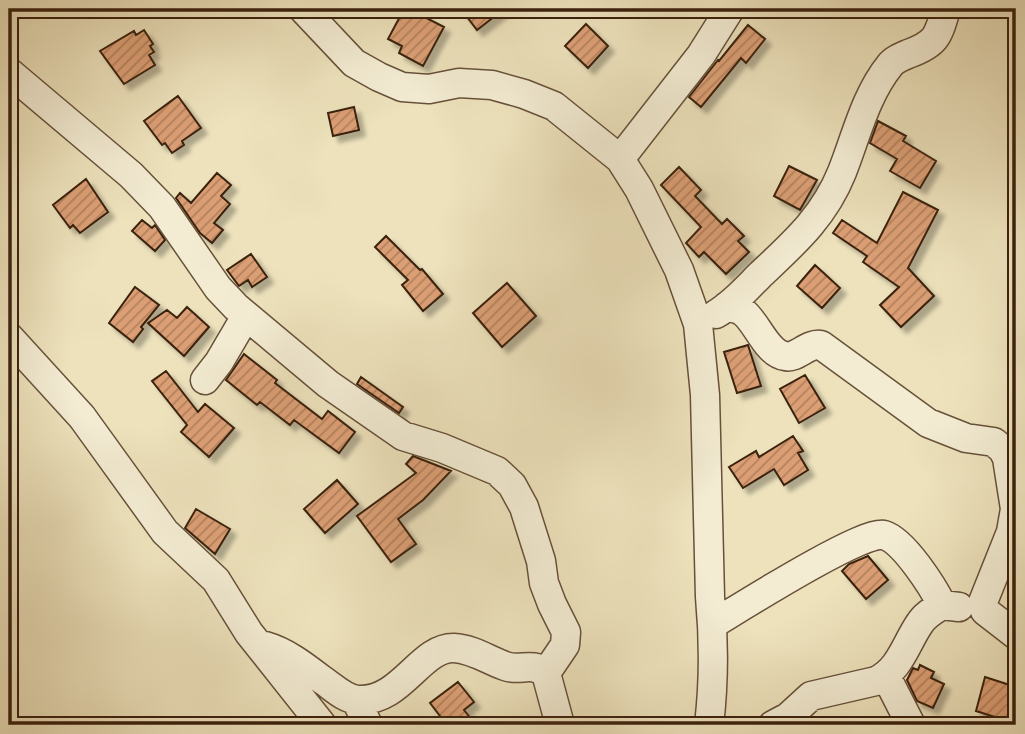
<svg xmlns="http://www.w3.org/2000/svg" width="1025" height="734" viewBox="0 0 1025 734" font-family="Alegreya,serif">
<defs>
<pattern id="building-hatch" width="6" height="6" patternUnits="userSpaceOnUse" patternTransform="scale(1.75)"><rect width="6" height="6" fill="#dc9f74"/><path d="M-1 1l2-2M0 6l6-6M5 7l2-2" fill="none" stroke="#b3815e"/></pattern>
<filter id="shadow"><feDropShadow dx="6" dy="6" stdDeviation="2" flood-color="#0004"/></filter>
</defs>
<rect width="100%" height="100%" fill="#ede2bc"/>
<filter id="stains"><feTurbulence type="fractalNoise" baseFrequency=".00286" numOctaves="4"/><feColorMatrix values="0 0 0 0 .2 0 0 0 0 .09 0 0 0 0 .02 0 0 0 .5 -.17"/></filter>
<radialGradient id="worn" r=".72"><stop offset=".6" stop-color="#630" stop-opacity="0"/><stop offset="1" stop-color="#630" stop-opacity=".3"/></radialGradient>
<path fill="url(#building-hatch)" stroke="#3a210e" stroke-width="2" filter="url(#shadow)" d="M404 9H409L444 27 423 66 399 53 402 46 388 39Z
M461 9H504L477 30Z
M586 24 608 46 588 68 565 46Z
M748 25 765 39 746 63 741 58 701 107 689 97 718 60 719 61Z
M144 30 153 44 150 46 154 52 149 55 155 65 124 84 100 51 134 31 136 35Z
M178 96 201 128 182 141 184 145 172 153 165 143 162 145 144 121Z
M354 107 359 130 333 136 328 113Z
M878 121 906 136 903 141 936 161 920 188 890 171 897 159 870 143Z
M789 166 817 180 800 210 774 196Z
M679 167 701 190 695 196 722 224 727 219 744 236 738 241 749 252 726 274 704 252 699 257 686 243 701 227 661 185Z
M217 173 231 185 221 196 230 204 214 223 223 230 212 243 200 233 176 198 180 193 191 203Z
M86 179 108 212 80 233 73 225 70 228 53 205Z
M903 192 938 210 908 268 934 296 901 327 880 305 899 287 863 262 867 256 833 233 842 220 877 243Z
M142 220 152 228 155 225 165 240 155 251 132 231Z
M386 236 420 270 422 269 443 294 423 311 402 285 408 280 375 247Z
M251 254 267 277 252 287 248 280 239 286 227 270Z
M815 265 840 288 822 308 797 286Z
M507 283 536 316 502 347 473 313Z
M135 287 159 305 141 327 143 329 133 342 109 323Z
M187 307 209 327 184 356 148 323 167 310 177 318Z
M748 345 761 386 737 393 724 352Z
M244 354 277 380 275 383 322 419 328 411 355 432 339 453 294 420 290 425 260 402 257 405 226 380Z
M166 371 198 412 205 404 234 428 209 457 181 432 187 425 152 381Z
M805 375 825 408 799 423 780 389Z
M361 377 403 407 399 413 357 384Z
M793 436 803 451 798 453 808 470 784 485 774 469 743 488 729 467 756 451 759 457Z
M413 456 451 471 423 500 398 519 416 544 391 562 357 516 416 473 406 464Z
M337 480 358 504 325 533 304 509Z
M196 509 230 529 215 554 185 528Z
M868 556 888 580 866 599 842 571 849 564Z
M920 665 934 672 931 678 944 684 933 708 917 701 907 680 913 668 918 670Z
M985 677 1016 687V715L1014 723 976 711Z
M458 682 474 702 464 710 476 725H447L430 703Z"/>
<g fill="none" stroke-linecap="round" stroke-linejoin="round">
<g stroke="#67513a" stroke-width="31">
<path id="minor" d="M303 9 354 63 379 77 402 87 429 89 459 83 492 85 524 94 554 106 620 159 639 189 679 270 698 324 705 395 710 597C714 640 714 683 709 725
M9 72 131 175 162 207 218 288 236 307 328 384 403 436 442 448 497 471 512 485 524 507 541 561 544 583 552 604 566 632 565 645 546 673 560 725
M620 159 701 55 730 9
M727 306C732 308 739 309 743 312 757 322 766 353 785 356 797 359 807 343 821 345L928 423 966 438 994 442 1003 450 1007 458 1015 509 1011 532 983 602 985 611 1016 635
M716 314C733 304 746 289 760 275 794 243 824 217 842 172 856 137 865 96 890 65 894 60 901 57 908 54 936 44 938 37 946 9
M9 337 82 417 165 532 216 580 249 633 322 725
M205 380 219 362 246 316
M713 624C738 609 864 529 884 535 904 541 933 587 942 605
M265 646C286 652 304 666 321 679 332 686 344 699 358 700 402 702 420 647 454 648 473 649 488 660 505 666 521 672 530 661 546 673
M886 676 911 725
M356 700 368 725
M773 725 788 717 811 696 876 681C900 670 906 643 920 623 925 615 934 610 942 605L959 607"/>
</g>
<use href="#minor" stroke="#f3ecd3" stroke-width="28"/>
</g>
<rect width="1025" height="734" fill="none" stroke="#ede2bc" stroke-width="35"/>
<rect x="10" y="10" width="1004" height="713" fill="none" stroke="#3a210e" stroke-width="3.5"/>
<rect x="18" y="18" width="990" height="699" fill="none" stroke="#3a210e" stroke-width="2"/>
<rect width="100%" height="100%" filter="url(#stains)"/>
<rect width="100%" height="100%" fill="url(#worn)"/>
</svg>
